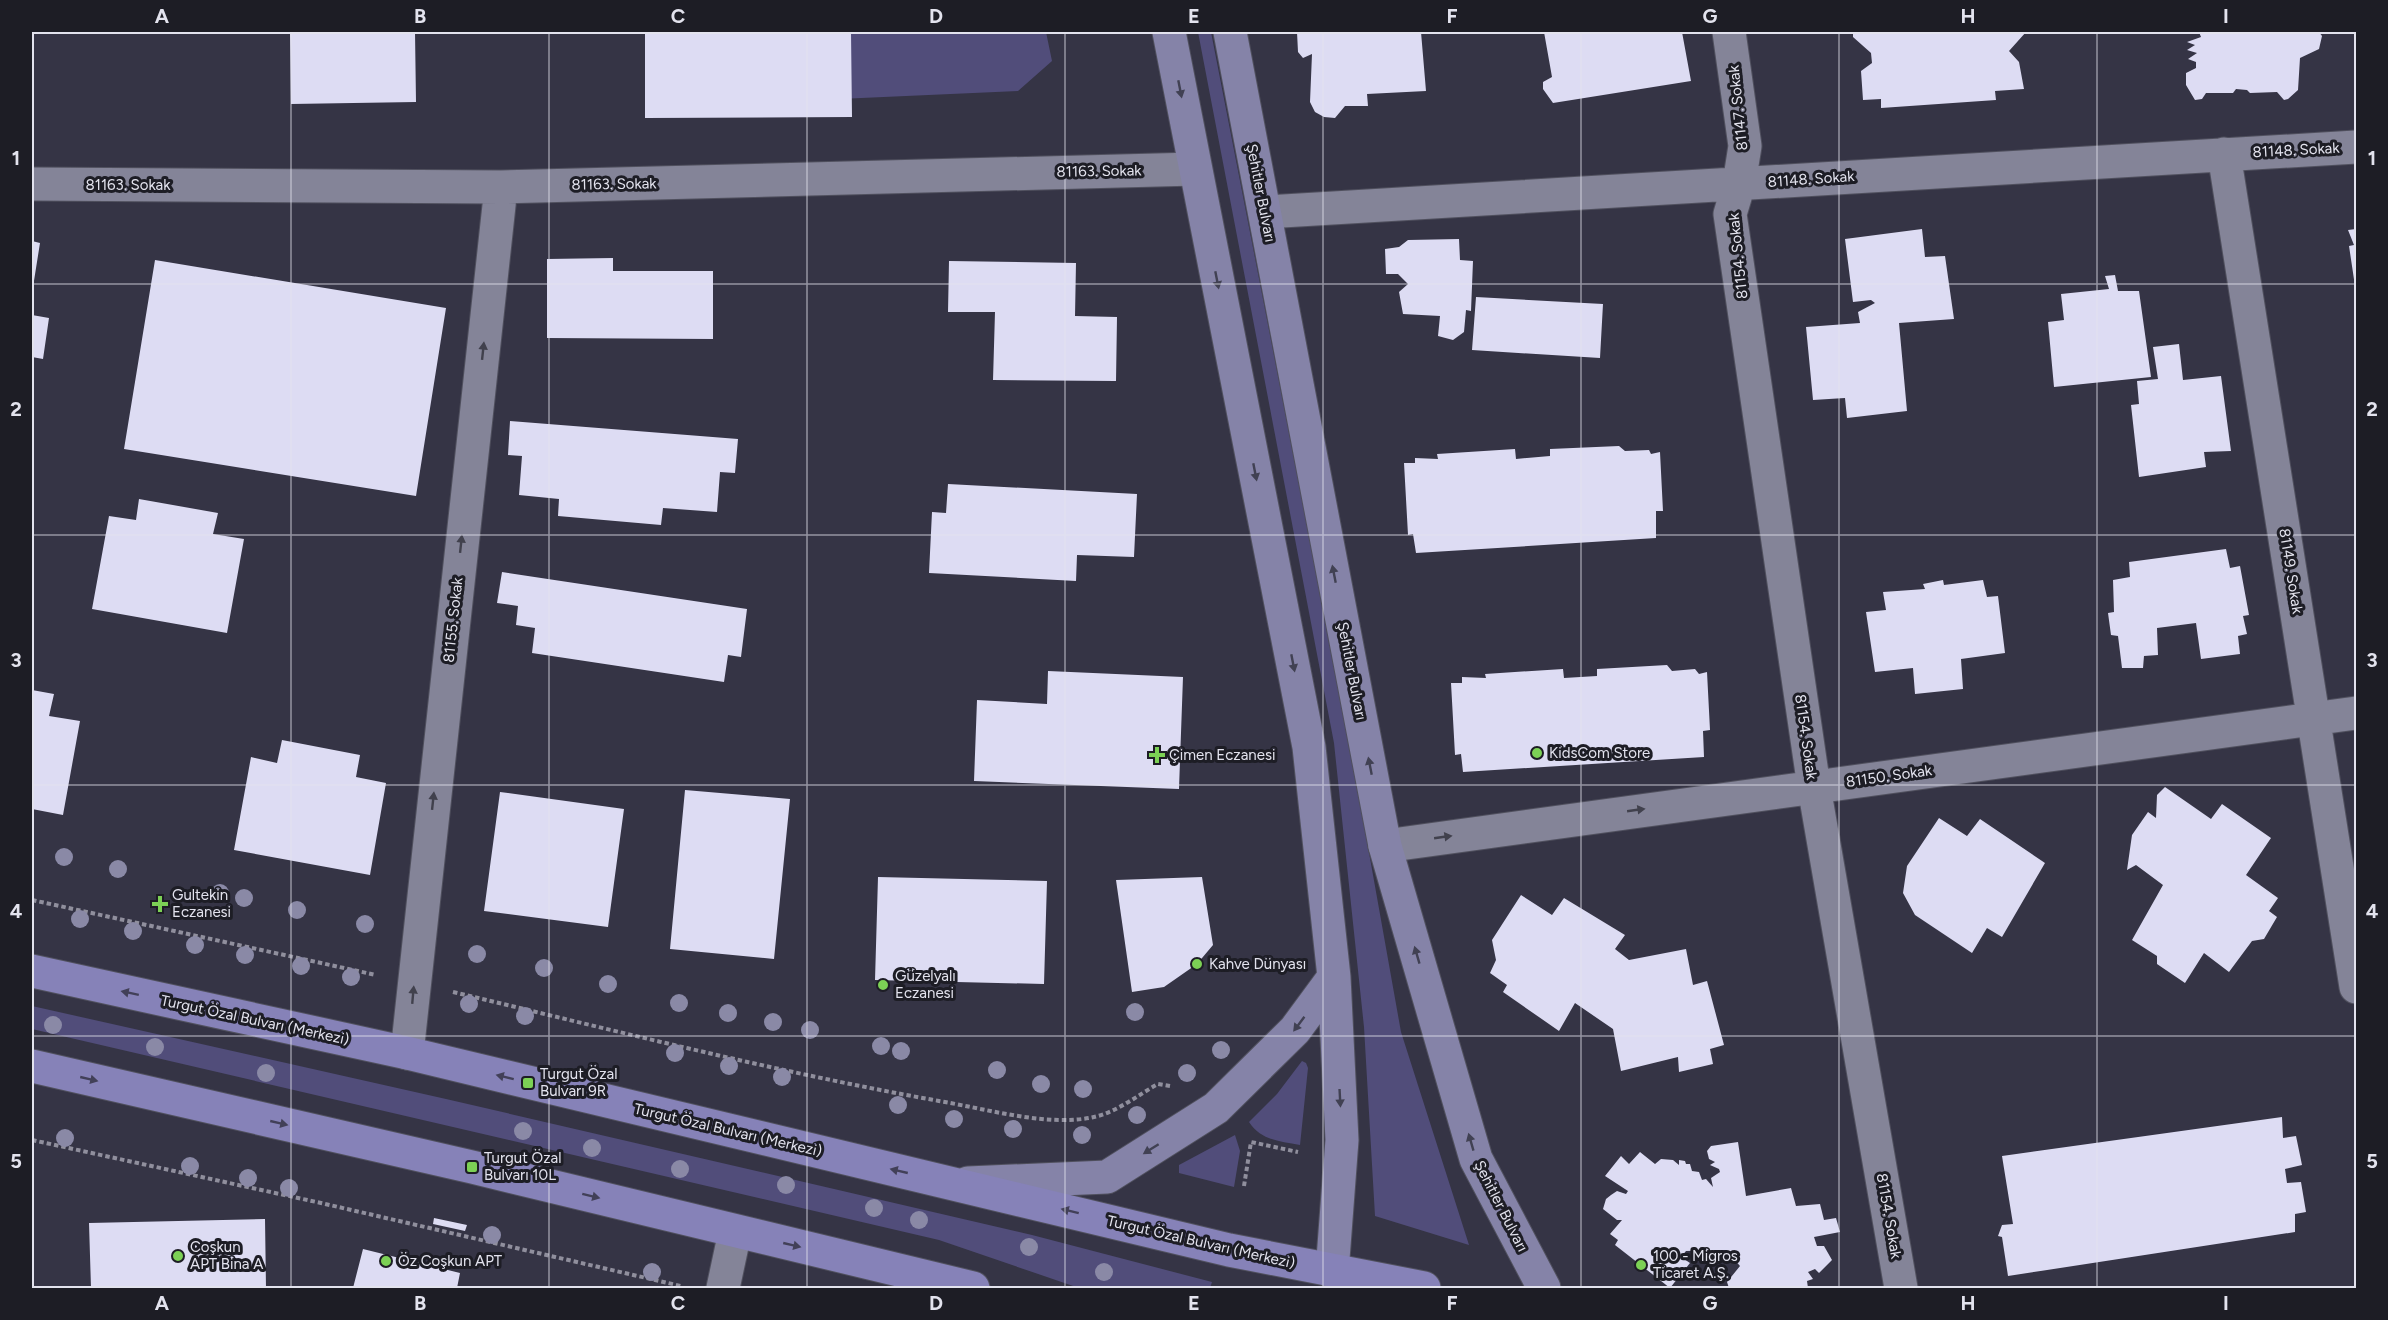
<svg xmlns="http://www.w3.org/2000/svg" width="2388" height="1320" viewBox="0 0 2388 1320" font-family="Figtree,sans-serif">
<rect width="100%" height="100%" fill="#353445"/>
<path fill="#514d7a" d="M844 32H1046L1052 61 1018 91 839 99Z
M1198 32H1211L1350 746 1401 1032 1469 1245 1375 1216 1364 1027 1334 743Z
M32 1006 446 1099 1032 1235 1212 1282 1210 1288H1079L939 1240 32 1029Z
M1302 1061 1306 1063 1308 1068 1300 1145C1279 1141 1262 1141 1249 1122L1277 1094Z
M1235 1135 1240 1151 1234 1187 1179 1173V1165Z"/>
<path fill="#dddcf3" d="M290 32H415L416 102 291 104Z
M645 32H851L852 117 645 118Z
M1297 32H1421L1426 91 1367 94 1368 106H1345L1335 118 1324 117 1315 112 1310 102 1312 54 1303 58 1298 52Z
M1544 32H1682L1691 81 1553 103 1543 89V82L1552 77Z
M1853 32H2026L2009 51 2019 62 2024 89 1995 91 1996 100 1881 108V99L1863 100 1861 71 1872 63 1871 53 1853 37Z
M2199 32H2319L2322 36 2319 49 2300 58 2298 90 2288 99 2284 100 2277 92 2250 93 2247 90 2236 89 2233 93H2206L2202 99 2195 100 2186 85V73L2196 68V62L2188 59 2197 53 2187 50 2195 45 2187 42 2201 37Z
M1922 229 1925 257 1945 256 1954 319 1899 323 1907 411 1847 418 1845 398 1813 400 1806 327 1860 323 1858 312 1875 303 1871 300 1853 302 1845 239Z
M2356 229V286H2355L2349 246 2354 245 2348 230Z
M1459 239 1460 260 1473 261 1471 311 1466 310 1464 332 1453 340 1438 336 1440 316 1403 314 1399 292 1408 284 1398 274H1386L1385 249 1399 247 1408 240Z
M32 241 40 243 33 287H32Z
M613 258V271H713V339L547 338V259Z
M155 260 446 308 416 496 124 449Z
M949 261 1076 263 1075 316 1117 317 1116 381 993 380 995 312H948Z
M2115 275 2118 291H2139L2151 377 2054 387 2048 322 2064 320 2061 294 2109 289 2105 276Z
M1476 297 1603 304 1600 358 1472 350Z
M32 315 49 318 43 359 32 357Z
M2179 344 2183 380 2221 376 2231 451 2204 452 2206 467 2139 477 2131 405 2139 404 2137 381 2158 379 2153 347Z
M510 421 738 439 735 473 720 472 717 512 663 508 661 525 558 516 559 499 519 495 522 456 508 455Z
M1619 446 1625 451 1649 450 1651 454 1660 452 1663 511H1656V538L1416 553 1413 534 1408 535 1404 463H1415V458L1438 459 1437 454 1515 449 1516 459 1550 456V449Z
M948 484 1137 494 1134 557 1077 555 1076 581 929 573 932 512 946 513Z
M139 499 218 513 213 534 244 539 227 633 92 609 109 516 136 520Z
M2226 549 2230 568 2240 566 2249 615 2243 616 2247 634 2238 636 2240 654 2201 659 2196 623 2157 628 2158 655 2144 656 2143 668H2122L2118 636 2111 635 2108 613 2114 612 2113 580 2130 577 2129 562Z
M502 572 747 609 741 657 728 655 724 682 532 653 535 628 516 625 518 606 497 603Z
M1943 580 1944 585 1983 580 1987 597 1998 596 2005 653 1961 659 1963 689 1915 694 1913 668 1875 672 1866 612 1886 610 1883 592 1925 589 1923 584Z
M1667 665 1672 671 1695 669 1699 674 1707 672 1710 730 1703 731 1704 757 1463 772 1461 754 1455 755 1451 683H1462V677L1486 678 1485 674 1563 669 1564 678 1597 676V669Z
M1048 671 1183 677 1179 789 974 781 977 700 1047 704Z
M32 690 54 694 49 716 80 721 63 815 32 809Z
M282 740 360 755 356 777 386 783 370 875 234 850 251 757 277 763Z
M2165 787 2211 819 2222 804 2271 838 2246 875 2278 898 2269 911 2277 917 2264 939 2252 941 2229 972 2204 953 2185 983 2157 964V956L2132 940 2163 885 2136 865 2127 870 2132 835 2148 812 2156 818 2157 795Z
M685 790 790 799 774 959 670 949Z
M500 792 624 809 608 927 484 911Z
M1939 818 1967 836 1980 819 2045 863 2002 937 1987 928 1972 953 1915 915 1903 893 1907 866Z
M878 877 1047 881 1044 984 875 980Z
M1202 877 1213 945 1197 964 1164 987 1132 992 1116 880Z
M1521 895 1552 915 1564 898 1625 935 1615 949 1629 960 1686 949 1693 985 1707 981 1724 1045 1710 1049 1713 1064 1679 1072 1678 1057 1621 1071 1613 1029 1575 1003 1559 1031 1503 992 1507 985 1490 973 1496 960 1492 940Z
M2282 1117 2283 1138 2296 1136 2302 1165 2285 1169 2287 1183 2301 1182 2306 1212 2295 1214V1232L2008 1276 2002 1237 1998 1236 2002 1225 2013 1224 2002 1156Z
M1738 1142 1746 1196 1791 1188 1796 1206 1820 1204 1824 1220 1836 1218 1840 1232 1814 1237 1817 1246H1824L1832 1260 1819 1273 1815 1269 1808 1272 1813 1279 1807 1281 1808 1288H1729L1727 1282 1740 1266 1726 1250 1686 1251 1681 1257 1690 1263 1670 1288 1615 1245 1618 1240 1610 1234 1622 1220H1617L1603 1209 1606 1199 1611 1195 1617 1191 1626 1194 1628 1191 1605 1176 1621 1156 1629 1164 1640 1152 1655 1164 1661 1159 1673 1160 1679 1165V1160L1685 1161 1686 1164H1690L1692 1171 1699 1172 1702 1180 1706 1179 1713 1187 1711 1178 1720 1172 1719 1169 1710 1165 1715 1162 1709 1159 1707 1151 1711 1146Z
M434 1218 467 1225 465 1231 433 1224Z
M265 1219 266 1288H91L89 1223Z
M363 1249 460 1273 457 1288H353Z"/>
<g fill="none" stroke-linecap="round" stroke-linejoin="round">
<g stroke="#50505e" stroke-width="35">
<path id="minor" d="M1729 32 1745 146 1739 184 1730 214 1814 787 1901 1288
M2224 154 2356 987
M32 184 501 187 1195 169
M1265 212 2356 147
M1385 846 2356 713
M407 1053 501 187
M723 1288 735 1232"/>
</g>
<g stroke="#50505e" stroke-width="35">
<path id="secondary" d="M1169 32 1309 747 1334 977 1342 1140 1332 1272
M1230 32 1385 846 1476 1159 1544 1288
M968 1183 1107 1177 1216 1108 1295 1030 1334 977"/>
</g>
<g stroke="#50505e" stroke-width="35">
<path id="primary" d="M32 971 407 1053 1229 1250 1424 1288
M32 1066 472 1167 973 1288"/>
</g>
<path stroke="#908f9d" stroke-width="4" stroke-dasharray="4.5 3" stroke-linecap="butt" d="M32 900 376 975
M453 992C617 1031 780 1073 945 1102 990 1110 1050 1127 1094 1117 1117 1112 1138 1095 1158 1084L1170 1086
M32 1140 321 1203 681 1286
M1244 1186 1251 1142 1298 1152"/>
<use href="#minor" stroke="#848498" stroke-width="33"/>
<use href="#secondary" stroke="#8583a8" stroke-width="33"/>
<use href="#primary" stroke="#8682b8" stroke-width="33"/>
</g>
<g fill="#8a89a6">
<circle cx="64" cy="857" r="9"/>
<circle cx="118" cy="869" r="9"/>
<circle cx="220" cy="893" r="9"/>
<circle cx="244" cy="898" r="9"/>
<circle cx="297" cy="910" r="9"/>
<circle cx="80" cy="919" r="9"/>
<circle cx="365" cy="924" r="9"/>
<circle cx="133" cy="931" r="9"/>
<circle cx="195" cy="945" r="9"/>
<circle cx="477" cy="954" r="9"/>
<circle cx="245" cy="955" r="9"/>
<circle cx="301" cy="966" r="9"/>
<circle cx="544" cy="968" r="9"/>
<circle cx="351" cy="977" r="9"/>
<circle cx="608" cy="984" r="9"/>
<circle cx="679" cy="1003" r="9"/>
<circle cx="469" cy="1004" r="9"/>
<circle cx="1135" cy="1012" r="9"/>
<circle cx="728" cy="1013" r="9"/>
<circle cx="525" cy="1016" r="9"/>
<circle cx="773" cy="1022" r="9"/>
<circle cx="53" cy="1025" r="9"/>
<circle cx="810" cy="1030" r="9"/>
<circle cx="881" cy="1046" r="9"/>
<circle cx="155" cy="1047" r="9"/>
<circle cx="1221" cy="1050" r="9"/>
<circle cx="901" cy="1051" r="9"/>
<circle cx="675" cy="1053" r="9"/>
<circle cx="729" cy="1066" r="9"/>
<circle cx="997" cy="1070" r="9"/>
<circle cx="266" cy="1073" r="9"/>
<circle cx="1187" cy="1073" r="9"/>
<circle cx="782" cy="1077" r="9"/>
<circle cx="1041" cy="1084" r="9"/>
<circle cx="1083" cy="1089" r="9"/>
<circle cx="898" cy="1105" r="9"/>
<circle cx="1137" cy="1115" r="9"/>
<circle cx="954" cy="1119" r="9"/>
<circle cx="1013" cy="1129" r="9"/>
<circle cx="523" cy="1131" r="9"/>
<circle cx="1082" cy="1135" r="9"/>
<circle cx="65" cy="1138" r="9"/>
<circle cx="592" cy="1148" r="9"/>
<circle cx="190" cy="1166" r="9"/>
<circle cx="680" cy="1169" r="9"/>
<circle cx="248" cy="1178" r="9"/>
<circle cx="786" cy="1185" r="9"/>
<circle cx="289" cy="1188" r="9"/>
<circle cx="874" cy="1208" r="9"/>
<circle cx="919" cy="1220" r="9"/>
<circle cx="492" cy="1235" r="9"/>
<circle cx="1029" cy="1247" r="9"/>
<circle cx="652" cy="1272" r="9"/>
<circle cx="1104" cy="1272" r="9"/>
</g>
<defs><path id="oneway-solid" d="M-6-.8H1V-3.2L6.5 0L1 3.2V.8H-6Z" transform="scale(1.5)"/></defs>
<g fill="#414153">
<use href="#oneway-solid" transform="translate(1180 89) rotate(79)"/>
<use href="#oneway-solid" transform="translate(1217 280) rotate(79)"/>
<use href="#oneway-solid" transform="translate(1255 472) rotate(79)"/>
<use href="#oneway-solid" transform="translate(1334 574) rotate(-101)"/>
<use href="#oneway-solid" transform="translate(1293 663) rotate(79)"/>
<use href="#oneway-solid" transform="translate(1370 766) rotate(-101)"/>
<use href="#oneway-solid" transform="translate(1417 955) rotate(-106)"/>
<use href="#oneway-solid" transform="translate(1299 1024) rotate(127)"/>
<use href="#oneway-solid" transform="translate(1340 1098) rotate(87)"/>
<use href="#oneway-solid" transform="translate(1471 1142) rotate(-106)"/>
<use href="#oneway-solid" transform="translate(1151 1149) rotate(148)"/>
</g>
<g fill="#41414d">
<use href="#oneway-solid" transform="translate(483 351) rotate(-84)"/>
<use href="#oneway-solid" transform="translate(461 544) rotate(-84)"/>
<use href="#oneway-solid" transform="translate(433 801) rotate(-84)"/>
<use href="#oneway-solid" transform="translate(1636 810) rotate(-8)"/>
<use href="#oneway-solid" transform="translate(1443 837) rotate(-8)"/>
<use href="#oneway-solid" transform="translate(413 995) rotate(-85)"/>
</g>
<g fill="#424058">
<use href="#oneway-solid" transform="translate(130 993) rotate(-168)"/>
<use href="#oneway-solid" transform="translate(505 1077) rotate(-166)"/>
<use href="#oneway-solid" transform="translate(89 1079) rotate(13)"/>
<use href="#oneway-solid" transform="translate(279 1123) rotate(13)"/>
<use href="#oneway-solid" transform="translate(899 1171) rotate(-167)"/>
<use href="#oneway-solid" transform="translate(591 1196) rotate(14)"/>
<use href="#oneway-solid" transform="translate(1070 1211) rotate(-166)"/>
<use href="#oneway-solid" transform="translate(792 1245) rotate(13)"/>
</g>
<path fill="none" stroke="#e3e3ee" stroke-width="1.5" stroke-opacity="0.55" d="M291 32V1288M549 32V1288M807 32V1288M1065 32V1288M1323 32V1288M1581 32V1288M1839 32V1288M2097 32V1288M32 284H2356M32 535H2356M32 785H2356M32 1036H2356"/>
<g fill="#7cd155" stroke="#1d1d25" stroke-width="2">
<circle cx="1537" cy="753" r="6"/>
<path d="M1154 746h6v6h6v6h-6v6h-6v-6h-6v-6h6z"/>
<path d="M157 895h6v6h6v6h-6v6h-6v-6h-6v-6h6z"/>
<circle cx="1197" cy="964" r="6"/>
<circle cx="883" cy="985" r="6"/>
<rect x="522" y="1077" width="12" height="12" rx="3"/>
<rect x="466" y="1161" width="12" height="12" rx="3"/>
<circle cx="178" cy="1256" r="6"/>
<circle cx="386" cy="1261" r="6"/>
<circle cx="1641" cy="1265" r="6"/>
</g>
<g text-anchor="middle" stroke-width="6" stroke-linejoin="round" paint-order="stroke">
<g font-size="15" fill="#e3e3ee" stroke="#1d1d25">
<text transform="translate(1738 108) rotate(-96)" y="5">81147. Sokak</text>
<text transform="translate(2296 150) rotate(-3)" y="5">81148. Sokak</text>
<text transform="translate(1099 171) rotate(-1)" y="5">81163. Sokak</text>
<text transform="translate(1811 179) rotate(-4)" y="5">81148. Sokak</text>
<text transform="translate(614 184) rotate(-1)" y="5">81163. Sokak</text>
<text x="128" y="190">81163. Sokak</text>
<text transform="translate(1261 193) rotate(79)" y="5">Şehitler Bulvarı</text>
<text transform="translate(1738 256) rotate(-96)" y="5">81154. Sokak</text>
<text transform="translate(2291 571) rotate(81)" y="5">81149. Sokak</text>
<text transform="translate(453 620) rotate(-84)" y="5">81155. Sokak</text>
<text transform="translate(1352 671) rotate(79)" y="5">Şehitler Bulvarı</text>
<text transform="translate(1806 737) rotate(82)" y="5">81154. Sokak</text>
<text transform="translate(1889 776) rotate(-8)" y="5">81150. Sokak</text>
<text transform="translate(255 1020) rotate(12)" y="5">Turgut Özal Bulvarı (Merkezi)</text>
<text transform="translate(728 1130) rotate(13)" y="5">Turgut Özal Bulvarı (Merkezi)</text>
<text transform="translate(1501 1206) rotate(63)" y="5">Şehitler Bulvarı</text>
<text transform="translate(1889 1216) rotate(80)" y="5">81154. Sokak</text>
<text transform="translate(1201 1242) rotate(13)" y="5">Turgut Özal Bulvarı (Merkezi)</text>
</g>
<g font-size="15" fill="#e3e3ee" stroke="#1d1d25" text-anchor="start">
<text x="1549" y="758">KidsCom Store</text>
<text x="1169" y="760">Çimen Eczanesi</text>
<text x="172" y="900">Gultekin<tspan x="172" dy="17">Eczanesi</tspan></text>
<text x="1209" y="969">Kahve Dünyası</text>
<text x="895" y="981">Güzelyalı<tspan x="895" dy="17">Eczanesi</tspan></text>
<text x="540" y="1079">Turgut Özal<tspan x="540" dy="17">Bulvarı 9R</tspan></text>
<text x="484" y="1163">Turgut Özal<tspan x="484" dy="17">Bulvarı 10L</tspan></text>
<text x="190" y="1252">Coşkun<tspan x="190" dy="17">APT Bina A</tspan></text>
<text x="1653" y="1261">100 - Migros<tspan x="1653" dy="17">Ticaret A.Ş.</tspan></text>
<text x="398" y="1266">Öz Coşkun APT</text>
</g>
</g>
<rect width="2388" height="1320" fill="none" stroke="#1d1d25" stroke-width="66"/>
<rect x="33" y="33" width="2322" height="1254" fill="none" stroke="#e3e3ee" stroke-width="2"/>
<g font-size="20" text-anchor="middle" font-weight="bold" fill="#e3e3ee">
<text x="162" y="23">A</text>
<text x="420" y="23">B</text>
<text x="678" y="23">C</text>
<text x="936" y="23">D</text>
<text x="1194" y="23">E</text>
<text x="1452" y="23">F</text>
<text x="1710" y="23">G</text>
<text x="1968" y="23">H</text>
<text x="2226" y="23">I</text>
<text x="16" y="165">1</text>
<text x="2372" y="165">1</text>
<text x="16" y="416">2</text>
<text x="2372" y="416">2</text>
<text x="16" y="667">3</text>
<text x="2372" y="667">3</text>
<text x="16" y="918">4</text>
<text x="2372" y="918">4</text>
<text x="16" y="1168">5</text>
<text x="2372" y="1168">5</text>
<text x="162" y="1310">A</text>
<text x="420" y="1310">B</text>
<text x="678" y="1310">C</text>
<text x="936" y="1310">D</text>
<text x="1194" y="1310">E</text>
<text x="1452" y="1310">F</text>
<text x="1710" y="1310">G</text>
<text x="1968" y="1310">H</text>
<text x="2226" y="1310">I</text>
</g>
</svg>
